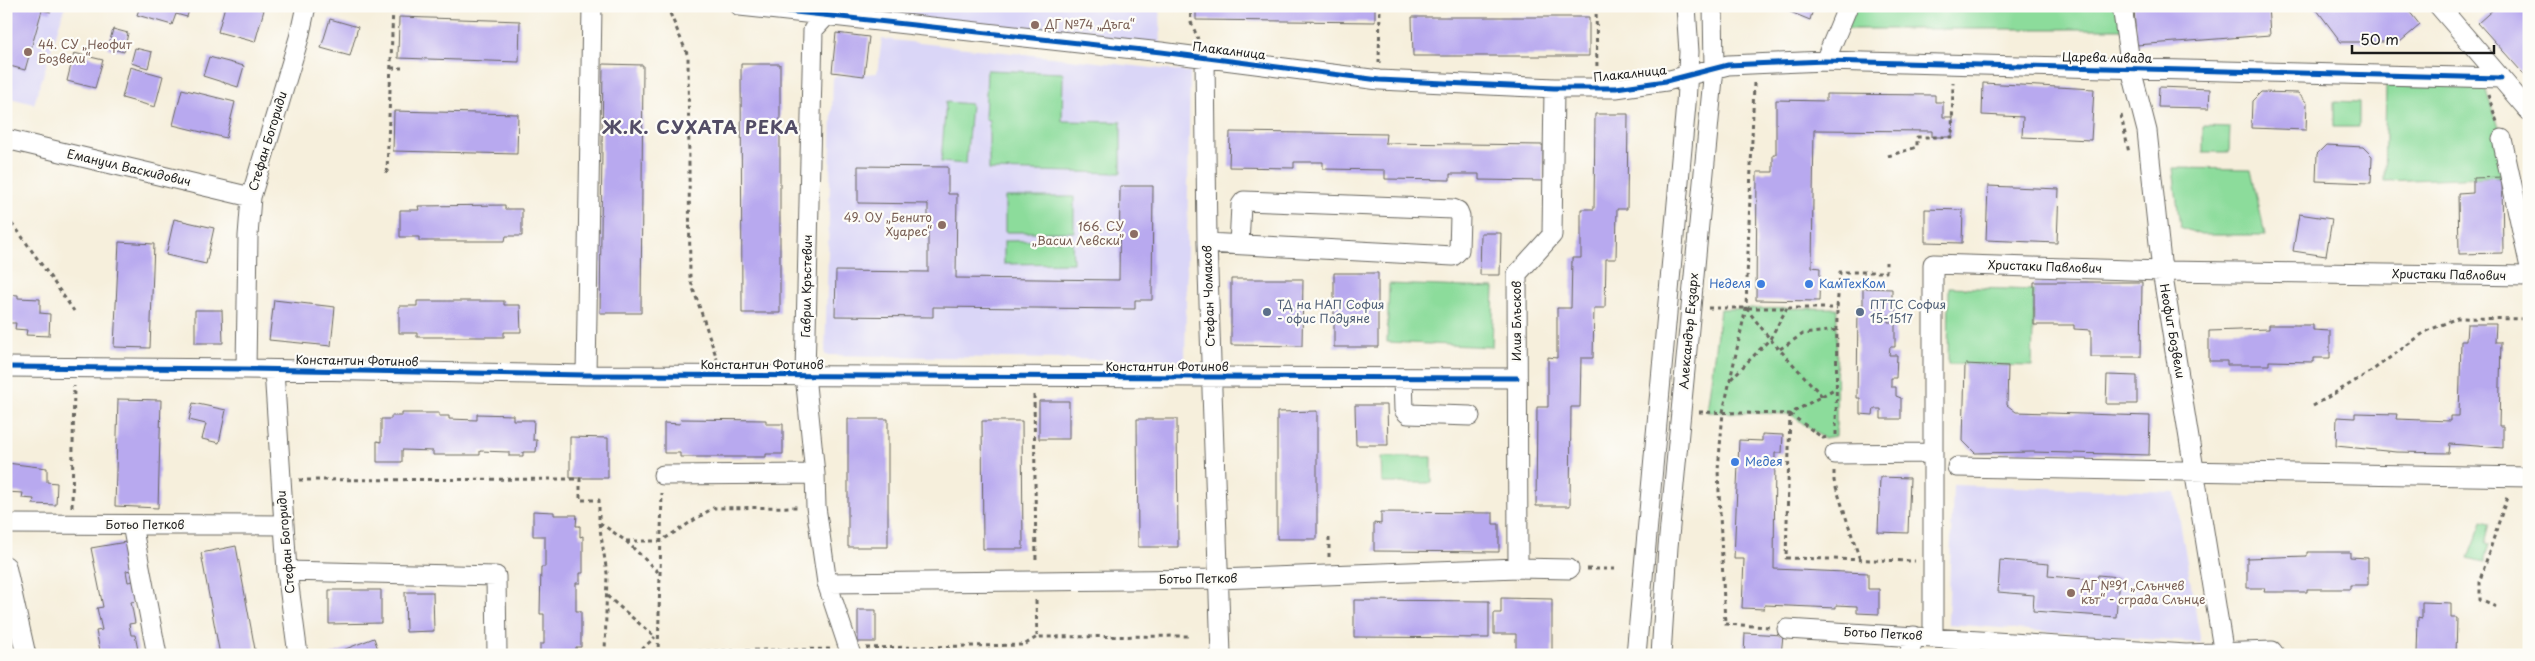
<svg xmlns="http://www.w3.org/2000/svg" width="2535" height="661" viewBox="0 0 2535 661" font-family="'Playpen Sans',sans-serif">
<rect width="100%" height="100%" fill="#fdfcf7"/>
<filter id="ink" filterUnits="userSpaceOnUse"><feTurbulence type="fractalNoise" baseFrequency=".02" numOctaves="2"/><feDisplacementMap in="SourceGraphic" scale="10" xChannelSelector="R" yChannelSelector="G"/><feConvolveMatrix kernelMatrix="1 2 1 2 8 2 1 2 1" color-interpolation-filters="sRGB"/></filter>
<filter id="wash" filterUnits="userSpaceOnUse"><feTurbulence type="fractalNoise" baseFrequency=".0096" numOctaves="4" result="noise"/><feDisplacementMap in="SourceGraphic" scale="20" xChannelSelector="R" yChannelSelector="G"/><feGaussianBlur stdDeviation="1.12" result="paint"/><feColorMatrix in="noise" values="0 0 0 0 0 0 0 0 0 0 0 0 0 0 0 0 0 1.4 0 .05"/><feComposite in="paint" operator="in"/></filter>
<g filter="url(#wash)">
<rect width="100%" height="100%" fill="#f6efdc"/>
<path fill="#dad6f7" d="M6 6H65L34 104 6 97Z
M828 6H1160L1161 52Z
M882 39 1190 72 1185 361 825 355 833 77 877 73Z
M1953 485 2175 492 2201 643 1948 624Z"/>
<path fill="#8cdc9b" stroke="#547c5c" d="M1848 6H2122L2126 29H1838Z
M987 70 1063 73 1062 121 1121 122V173L989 170V120L985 119Z
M2484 85 2500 129 2510 176 2384 181 2386 86Z
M2334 101 2359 102V127H2334Z
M946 102 971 104 966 164 941 162Z
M2203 126 2230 127 2229 152H2203Z
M2173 168 2251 169 2265 235H2201L2180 227Z
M1005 197H1074V232H1005Z
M1072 240 1073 263 1004 264V241Z
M1389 284 1494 288 1492 347 1387 342Z
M1949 287 2034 290 2032 366 1948 364Z
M1837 308 1836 436 1823 438 1790 414 1707 412 1720 309Z
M1381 457H1432V483H1382Z
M2482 522 2490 524 2485 543 2489 544 2484 562 2468 558Z"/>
<g id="blocks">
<path fill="#b8a9ef" d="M6 6H52L51 12 42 10 25 70 6 65Z
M140 6 173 7 190 6 187 17 176 14 172 25 137 15Z
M225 6H250L264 10 255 42 218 32Z
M1196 6H1375V22L1196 20Z
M1785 6H1814L1810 20 1788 11Z
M2134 6H2268L2270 35 2136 45Z
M2314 6H2405L2420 25 2400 42H2341Z
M2497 6H2517L2519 8 2529 6V80L2478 23Z
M399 17 520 21 519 62 398 58Z
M1412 17H1589V56H1413Z
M330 19 358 27 350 56 321 48Z
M113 29 128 33 124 52 108 48Z
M836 33 869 37 864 76 832 72Z
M135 48 152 52 148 68 131 63Z
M74 53 103 60 95 88 67 81Z
M209 57 244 66 238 87 203 76Z
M603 64 643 65 641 313H600Z
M741 64H780V313H742Z
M130 67 163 76 155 107 122 98Z
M1983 83 2094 89 2091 140 2022 137 2023 117 1982 115Z
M2159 87 2210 89 2209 108 2158 107Z
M182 89 235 102 226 138 173 125Z
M2261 92 2298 93 2307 103 2306 130 2251 128 2252 101Z
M1826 94 1935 95V102H1943V117H1953L1952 137H1932V131L1814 130 1812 267 1820 268 1819 301 1756 300 1757 172H1773V155H1776V100L1826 101Z
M394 111 518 114 517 154 393 151Z
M1595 114H1628L1627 209H1617L1616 259H1606L1605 308H1594L1593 358H1581L1580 407H1571L1570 506H1536L1537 407H1548V357L1557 358V308H1571L1572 258H1581V209H1594Z
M1230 132 1386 134 1385 143 1543 145V181L1479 180V174H1450V180L1385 179V170L1323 169V162H1294V168L1229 167Z
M2326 145 2363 147 2372 156 2371 183 2316 181 2317 154Z
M858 166 948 167V194H957L956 278 1119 280 1120 186H1153L1152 300H1135V309L933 307V317L835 316 836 271 928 272V204L858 203Z
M2502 177 2503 253 2459 254 2458 194 2473 193V178Z
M1988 186 2059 189 2057 243 1986 240Z
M505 205V209H522V236H506L505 241H419V237H400V210H419L418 206Z
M1925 209 1963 210 1962 243 1925 242Z
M2299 214 2332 219 2326 256 2293 251Z
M174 219 214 228 206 264 166 255Z
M1481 233H1501L1500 275H1480Z
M119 242 154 244 150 348 114 347Z
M1334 273H1378V347H1334Z
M1231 279H1303L1302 346 1231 345Z
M2034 282H2142L2141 357H2091V330L2074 329V325H2034Z
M1863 288 1892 289V304H1895V315H1888V322H1895V347H1890L1889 355H1897L1896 378H1891V387H1896V396L1901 398V419H1881V409H1874L1873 415 1860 414V398H1857L1858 305H1863Z
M6 294 18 295V298L40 299V313L50 314 49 336 26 335 27 330 15 329 16 323H6Z
M274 300 335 307 331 346 269 340Z
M417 301H504V305H520L521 332H504V337H417V333H399V306H417Z
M195 310H222L223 343H195Z
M2467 324H2496L2495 342H2501L2499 426H2503V448L2450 444 2449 453 2396 452 2336 446 2337 417 2355 418V413L2397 414 2396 419 2450 421V416H2459L2461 341H2466Z
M2269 325H2313V330L2330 331V358H2313V362L2269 361V365H2227V361H2209V331L2269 329Z
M1965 364 2008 366 2007 405 2016 412 2150 416 2149 455 2032 452 1975 453 1963 441Z
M2107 375 2137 376V404H2106Z
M118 399 161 400 158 508 115 506Z
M1039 401H1069V439H1039Z
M193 403 226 410 219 443 202 439 206 424 189 420Z
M1355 405H1387L1388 445H1356Z
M1317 411V539H1277V412Z
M402 413H439V416H449V419L477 420V414L513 415V420H534L533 440H537L536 452H523V456H509V452L480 451V455H433V451L402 450V462H377V441L381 442V419H391V416H402Z
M681 419 766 420V424H783V454H766V457H680V453H664V423L680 424Z
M848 419H888V547H848Z
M1137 419H1177L1178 547H1138Z
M982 421H1022L1023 549H983Z
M1762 434 1783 435 1782 453H1775L1774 569 1868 573V589H1879V614L1857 613V606L1836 605V608L1765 605 1764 609 1742 608 1744 559H1734L1739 440 1762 441Z
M570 437 608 438V478H570Z
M7 463 47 468V482L57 483 56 505 33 504 34 499 22 498 23 493 6 492Z
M1880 477 1910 478 1908 533 1878 532Z
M533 511 554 512V515H577L576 526H580V537L583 536V573H580V583H576V611H581V647H576V655H540V644H544V614H540L541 567H545V536H533Z
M1381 512 1493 513V524H1499V552L1374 551V523L1381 524Z
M126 542 131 570 126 571 128 582 133 581 137 601 131 602 135 623 129 624 131 635H135L139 655H101L96 631 102 630 97 608 103 607 91 548Z
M236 546 256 655H220L201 553Z
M2307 552H2350V557L2368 558V585H2350V589H2307V592H2264L2265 588H2247V558L2307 556Z
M2000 560 2049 564 2048 576 2097 580 2098 575 2119 577 2116 617 2033 611 2034 595 1998 592Z
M329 590H381V623L329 624Z
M405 592H433L434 631 406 632Z
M1501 598 1552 599V655H1516V634H1494V613H1501Z
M1354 600 1489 601V638L1354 637Z
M2422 602 2451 603V618H2457L2456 655H2417L2418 617 2422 618Z
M858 610H876V642H858Z
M1745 633 1783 635 1781 655H1744Z
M374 638 380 655H330Z"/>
</g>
</g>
<g filter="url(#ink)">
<use href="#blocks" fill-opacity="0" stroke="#68665f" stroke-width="1"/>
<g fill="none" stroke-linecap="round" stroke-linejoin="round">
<g stroke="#68665f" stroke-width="21">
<path id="minor" d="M740 6 1161 52 1379 80 1554 88H1616L1666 81 1728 65 1825 61 2501 78
M2122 6 2131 69 2147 131 2162 271 2224 655
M2439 6 2529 111
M828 7 827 15 813 30 805 375 815 474 816 507 827 583 851 655
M1205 58 1207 243 1221 655
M1825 61 1848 6
M6 139 251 197
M2502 139 2529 263
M1207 243 1453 256 1459 250 1460 216 1458 211 1453 209 1244 201 1241 205 1239 245
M6 367 246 369 586 375 1517 378
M246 369 248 236 251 197 299 38 306 6
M274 370 287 571 298 655
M586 375 592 6
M1403 378 1404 410 1408 414 1470 416
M1835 454 1933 453
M1957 467 2529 477
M663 475 815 474
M6 524 283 525
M132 525 157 655
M6 566 26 655
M1518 568 1517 274 1552 235 1554 88
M287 571 496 576 497 655
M827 583 1219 579 1518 568 1569 569
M1787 629 2186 654 2272 651 2275 655
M1933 637V264L2162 271 2529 276
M1636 655 1686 104 1689 52 1686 6
M1661 655 1668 547 1714 68 1713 6
M1909 655 1914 636"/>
</g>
<path stroke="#68665f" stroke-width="3" stroke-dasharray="4 4" stroke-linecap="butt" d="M667 6 688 56 690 279 717 359
M1190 6 1191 22 1198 39
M1596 6 1597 70
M1379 63 1380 6
M391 68H402
M1754 83 1746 308 1723 412 1718 470 1725 624 1769 627
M2488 95 2497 122
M2121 115 2129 153
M1888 156 1917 147V137H1952L1953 82
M387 173 393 6
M6 218 18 231 74 311
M1708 308H1837
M1746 308 1770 339 1822 396
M1780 349 1803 334 1837 330
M1731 379 1770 339 1787 308
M1034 395 1036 563
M2313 406 2370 372 2425 332 2457 318 2529 319
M1699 412 1790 414 1836 388
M1790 414 1786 558 1915 561
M1790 414 1823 438 1827 437
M1836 435 1837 308 1840 272H1886V262
M1834 471V481L1860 560
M299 480 580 479V500H599V523L607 573 605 655
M72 507 74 386
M600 523 626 541 660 574
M626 541H661L713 508 798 507
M1329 557V538
M1587 569H1615
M607 596 655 637
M1036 600 1037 637
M2496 607 2480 600V580L2508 494
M866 648 1024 645 1037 637 1188 636
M658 652 830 649
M636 655 655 637
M658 655 662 493"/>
<use href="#minor" stroke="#fff" stroke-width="19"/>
<g stroke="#fdfcf7" stroke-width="8">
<path id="cycleway" d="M740 6 1161 52 1379 80 1554 88H1616L1666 81 1728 65 1825 61 2501 78
M6 367 246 369 586 375 1517 378"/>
</g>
<use href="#cycleway" stroke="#0057b8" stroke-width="5"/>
</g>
</g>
<g fill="#8d6e63" stroke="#fdfcf7" stroke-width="2">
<circle cx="1035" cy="25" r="5"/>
<circle cx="28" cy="52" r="5"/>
<circle cx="942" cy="225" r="5"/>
<circle cx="1134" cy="234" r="5"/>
<circle cx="2071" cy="593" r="5"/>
</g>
<g fill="#3f7fe0" stroke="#fdfcf7" stroke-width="2">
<circle cx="1761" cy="284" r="5"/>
<circle cx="1809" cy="284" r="5"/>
<circle cx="1735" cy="462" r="5"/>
</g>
<g fill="#5c6f8a" stroke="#fdfcf7" stroke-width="2">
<circle cx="1267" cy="312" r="5"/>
<circle cx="1860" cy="312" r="5"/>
</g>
<g text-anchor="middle" stroke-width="4.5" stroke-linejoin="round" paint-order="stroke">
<g font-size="12" fill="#785e54" stroke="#fdfcf7" text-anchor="start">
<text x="1045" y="29">ДГ №74 „Дъга“</text>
<text x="38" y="49">44. СУ „Неофит<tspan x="38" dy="14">Бозвели“</tspan></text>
<text x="932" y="222" text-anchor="end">49. ОУ „Бенито<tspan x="932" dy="14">Хуарес“</tspan></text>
<text x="1124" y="231" text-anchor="end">166. СУ<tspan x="1124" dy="14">„Васил Левски”</tspan></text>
<text x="2081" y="590">ДГ №91 „Слънчев<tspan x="2081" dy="14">кът“ - сграда Слънце</tspan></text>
</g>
<g font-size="12" fill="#1c1c1c" stroke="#fdfcf7">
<text transform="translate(1229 51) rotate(7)" y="4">Плакалница</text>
<text transform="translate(2107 58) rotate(1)" y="4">Царева ливада</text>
<text transform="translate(1630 74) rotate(-6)" y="4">Плакалница</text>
<text transform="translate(268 141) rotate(-73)" y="4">Стефан Богориди</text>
<text transform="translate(129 168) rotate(13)" y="4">Емануил Васкидович</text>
<text transform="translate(2045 267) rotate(2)" y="4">Христаки Павлович</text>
<text transform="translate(2449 275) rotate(1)" y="4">Христаки Павлович</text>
<text transform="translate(807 286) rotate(-89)" y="4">Гаврил Кръстевич</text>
<text transform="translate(1209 296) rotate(-92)" y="4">Стефан Чомаков</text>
<text transform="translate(1517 321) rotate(-90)" y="4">Илия Блъсков</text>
<text transform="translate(1689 331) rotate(-85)" y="4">Александър Екзарх</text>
<text transform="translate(2172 331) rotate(80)" y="4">Неофит Бозвели</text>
<text transform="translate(357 361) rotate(1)" y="4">Константин Фотинов</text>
<text x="762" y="369">Константин Фотинов</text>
<text x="1167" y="371">Константин Фотинов</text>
<text x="145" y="529">Ботьо Петков</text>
<text transform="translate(286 542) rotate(-95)" y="4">Стефан Богориди</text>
<text transform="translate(1198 579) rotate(-1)" y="4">Ботьо Петков</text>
<text transform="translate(1883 634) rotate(3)" y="4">Ботьо Петков</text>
</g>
<g font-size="12" fill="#366cbe" stroke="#fdfcf7" text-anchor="start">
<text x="1751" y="288" text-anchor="end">Неделя</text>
<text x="1819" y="288">КамТехКом</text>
<text x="1745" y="466">Медея</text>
</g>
<g font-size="12" fill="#4e5e75" stroke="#fdfcf7" text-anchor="start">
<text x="1277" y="309">ТД на НАП София<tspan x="1277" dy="14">- офис Подуяне</tspan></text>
<text x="1870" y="309">ПТТС София<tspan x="1870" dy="14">15-1517</tspan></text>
</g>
<g font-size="18" font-weight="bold" letter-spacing="1" fill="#534d66" stroke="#fdfcf7">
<text x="701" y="134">Ж.К. СУХАТА РЕКА</text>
</g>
</g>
<rect width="2535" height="661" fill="none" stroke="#fdfcf7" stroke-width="25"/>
<path d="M2352 45v8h142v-8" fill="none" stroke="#1c1c1c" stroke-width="2.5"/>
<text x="2360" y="45" font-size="15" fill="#1c1c1c" stroke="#fdfcf7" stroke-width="4" paint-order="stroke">50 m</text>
</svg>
